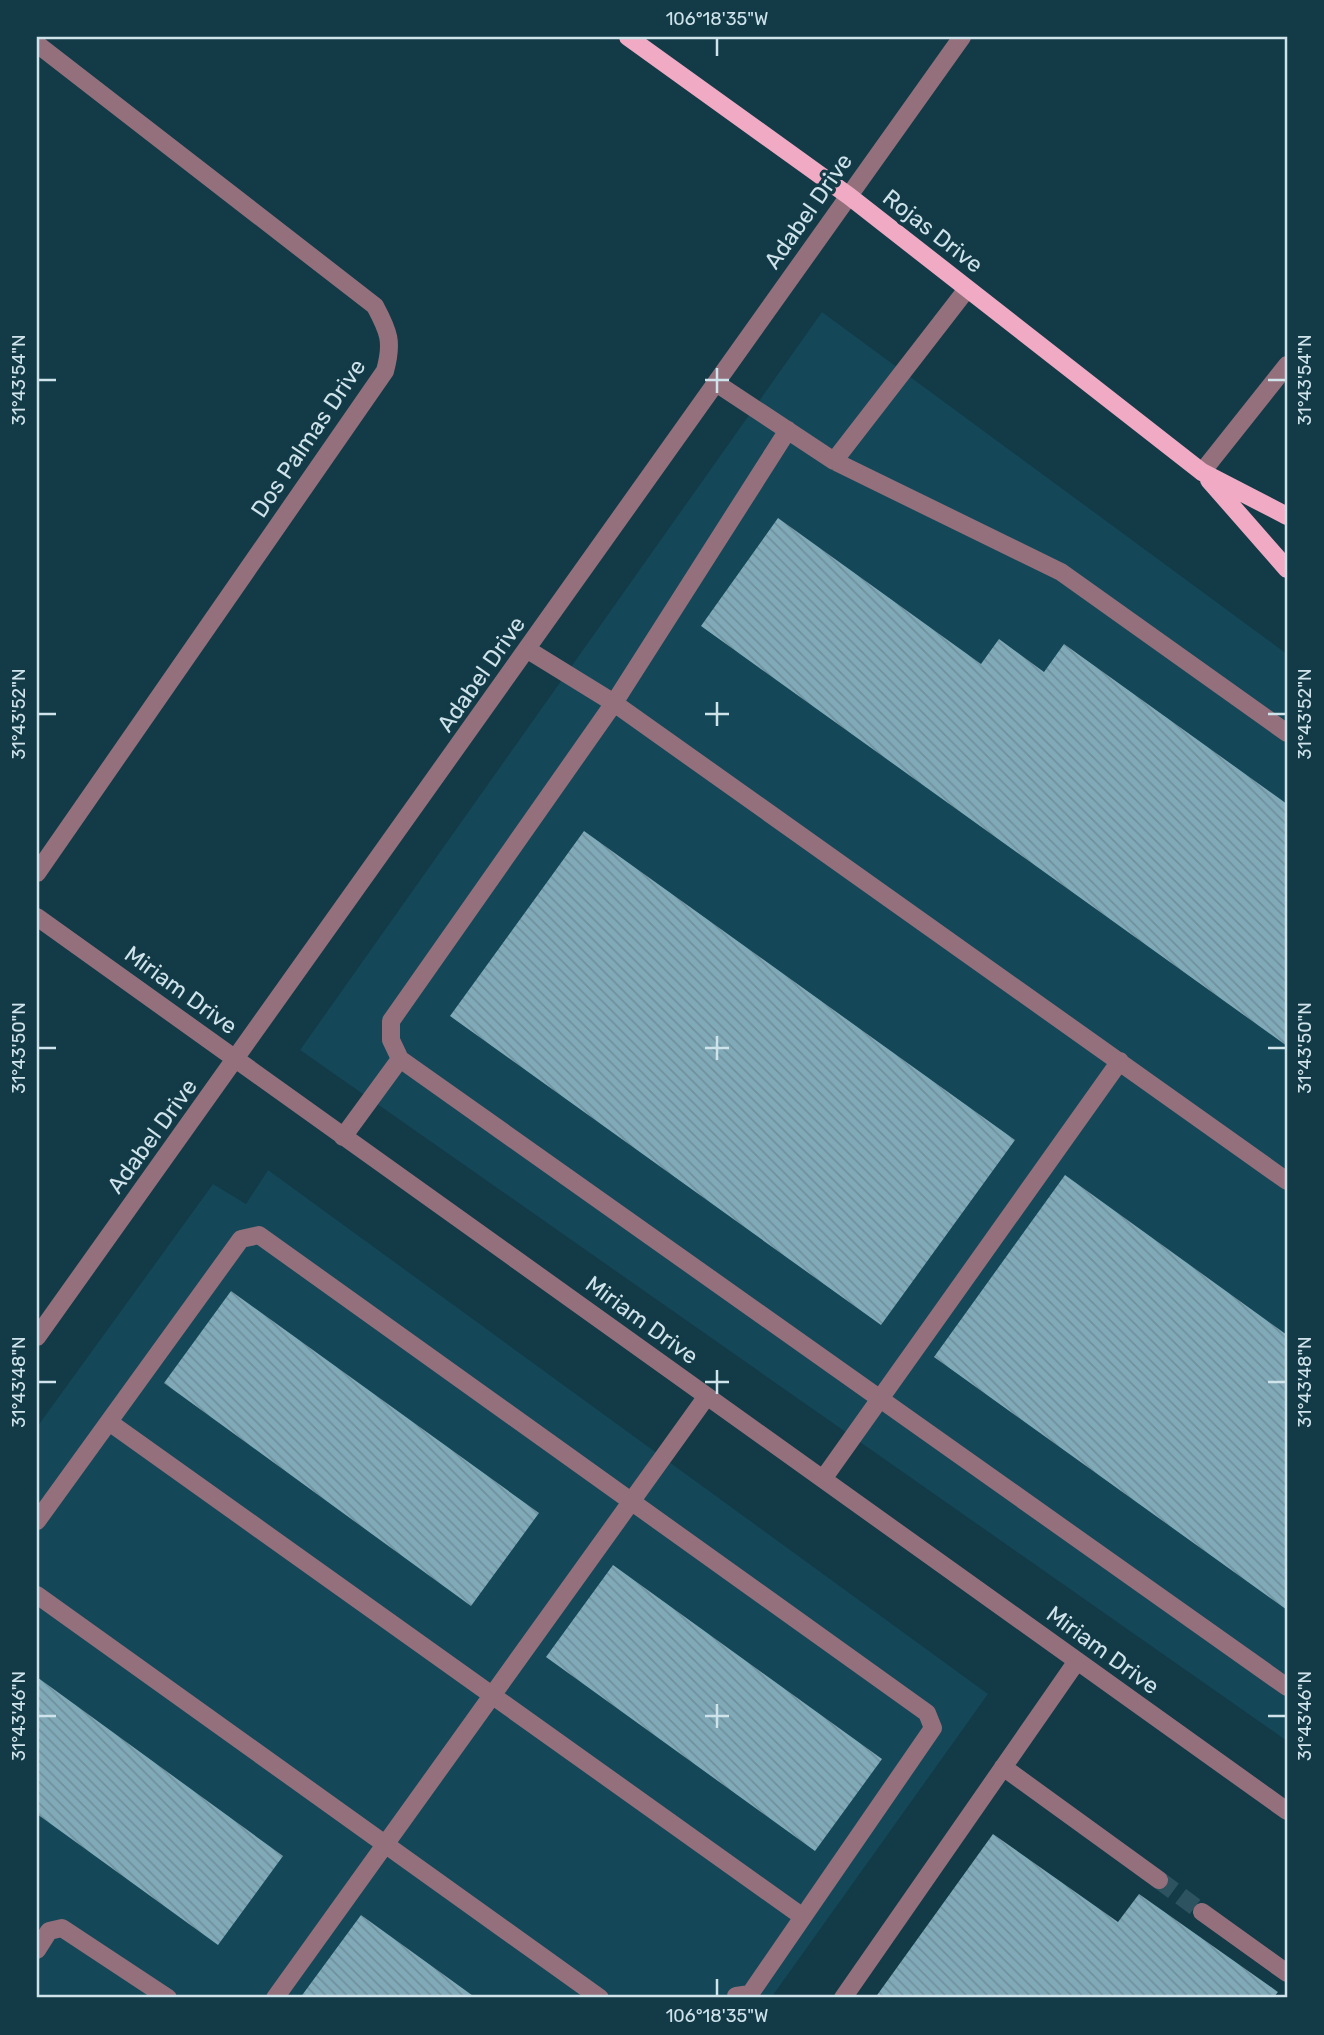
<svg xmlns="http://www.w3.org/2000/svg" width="1324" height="2035" viewBox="0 0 1324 2035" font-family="Rubik,sans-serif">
<defs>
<pattern id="building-back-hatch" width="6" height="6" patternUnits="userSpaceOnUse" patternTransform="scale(1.75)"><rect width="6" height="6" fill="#81aab9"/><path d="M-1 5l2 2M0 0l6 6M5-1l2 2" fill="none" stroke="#70909c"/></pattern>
</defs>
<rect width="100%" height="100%" fill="#123a47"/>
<path fill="#144757" d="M822 312 1287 654V1741L300 1050Z
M268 1170 988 1694 771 1998H37V1427L213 1184 246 1204Z"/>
<path fill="url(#building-back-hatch)" d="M778 518 981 664 999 639 1044 672 1064 644 1287 804V1046L701 626Z
M584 831 1015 1140 881 1325 450 1016Z
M1065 1175 1287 1335V1610L934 1357Z
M231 1291 539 1513 471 1606 164 1383Z
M613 1565 882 1759 815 1851 546 1657Z
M37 1677 283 1856 218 1945 37 1814Z
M993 1834 1118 1922 1139 1894 1278 1992 1273 1998H875Z
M361 1915 476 1998H300Z"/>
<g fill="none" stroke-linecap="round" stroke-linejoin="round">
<path stroke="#2e5360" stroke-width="18" stroke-dasharray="18 9" stroke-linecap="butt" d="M1159 1880 1202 1912"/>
<path stroke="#93707c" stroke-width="18" d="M37 44 375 306C389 332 393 342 385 371L37 873
M716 383 834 461 1061 572 1287 733
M834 461 967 289
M1202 472 1287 365
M528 650 614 703 788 430
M37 917 1287 1811
M343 1137 400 1059
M1287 1181 614 703 391 1021V1040L400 1059 1287 1687
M37 1337 962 37
M109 1422 803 1917
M823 1479 1120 1061
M37 1521 241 1239 259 1235 927 1713 933 1728 750 1994 736 1996
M37 1595 600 1998
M1003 1767 1159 1880
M1202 1912 1287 1973
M37 1950 49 1931 62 1928 168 1998
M275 1998 707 1396
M843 1998 1077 1661"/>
<path stroke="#f1aac3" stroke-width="18" d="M628 37 849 196 1202 472 1287 516
M1209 480 1287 569"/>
</g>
<path fill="none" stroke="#cfe3eb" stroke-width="2.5" d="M717 38V56M717 368V393M38 380H56M705 380H729M1268 380H1286M717 702V726M38 714H56M705 714H729M1268 714H1286M717 1036V1060M38 1048H56M705 1048H729M1268 1048H1286M717 1370V1394M38 1382H56M705 1382H729M1268 1382H1286M717 1704V1728M38 1716H56M705 1716H729M1268 1716H1286M717 1979V1996"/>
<g text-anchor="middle" stroke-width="7" stroke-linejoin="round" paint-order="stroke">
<g font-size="23" fill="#cfe3eb" stroke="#123a47">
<text transform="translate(808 211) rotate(-55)" y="8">Adabel Drive</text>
<text transform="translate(933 231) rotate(38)" y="8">Rojas Drive</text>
<text transform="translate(308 438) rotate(-56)" y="8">Dos Palmas Drive</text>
<text transform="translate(481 674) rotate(-55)" y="8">Adabel Drive</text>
<text transform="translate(181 990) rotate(36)" y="8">Miriam Drive</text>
<text transform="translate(152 1136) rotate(-54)" y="8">Adabel Drive</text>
<text transform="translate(642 1320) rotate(36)" y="8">Miriam Drive</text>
<text transform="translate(1103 1650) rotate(36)" y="8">Miriam Drive</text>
</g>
</g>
<rect width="1324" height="2035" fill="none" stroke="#123a47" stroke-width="77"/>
<rect x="38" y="38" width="1248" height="1958" fill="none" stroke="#cfe3eb" stroke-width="2.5"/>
<g font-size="18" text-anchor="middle" fill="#cfe3eb">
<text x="717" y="25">106°18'35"W</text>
<text transform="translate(19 380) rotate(-90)" y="6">31°43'54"N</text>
<text transform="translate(1305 380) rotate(-90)" y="6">31°43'54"N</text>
<text transform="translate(19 714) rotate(-90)" y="6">31°43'52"N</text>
<text transform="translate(1305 714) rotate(-90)" y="6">31°43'52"N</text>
<text transform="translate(19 1048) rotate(-90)" y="6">31°43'50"N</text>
<text transform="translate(1305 1048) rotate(-90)" y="6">31°43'50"N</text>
<text transform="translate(19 1382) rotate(-90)" y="6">31°43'48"N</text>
<text transform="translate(1305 1382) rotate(-90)" y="6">31°43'48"N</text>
<text transform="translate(19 1716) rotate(-90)" y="6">31°43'46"N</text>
<text transform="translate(1305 1716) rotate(-90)" y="6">31°43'46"N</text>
<text x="717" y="2022">106°18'35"W</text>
</g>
</svg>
